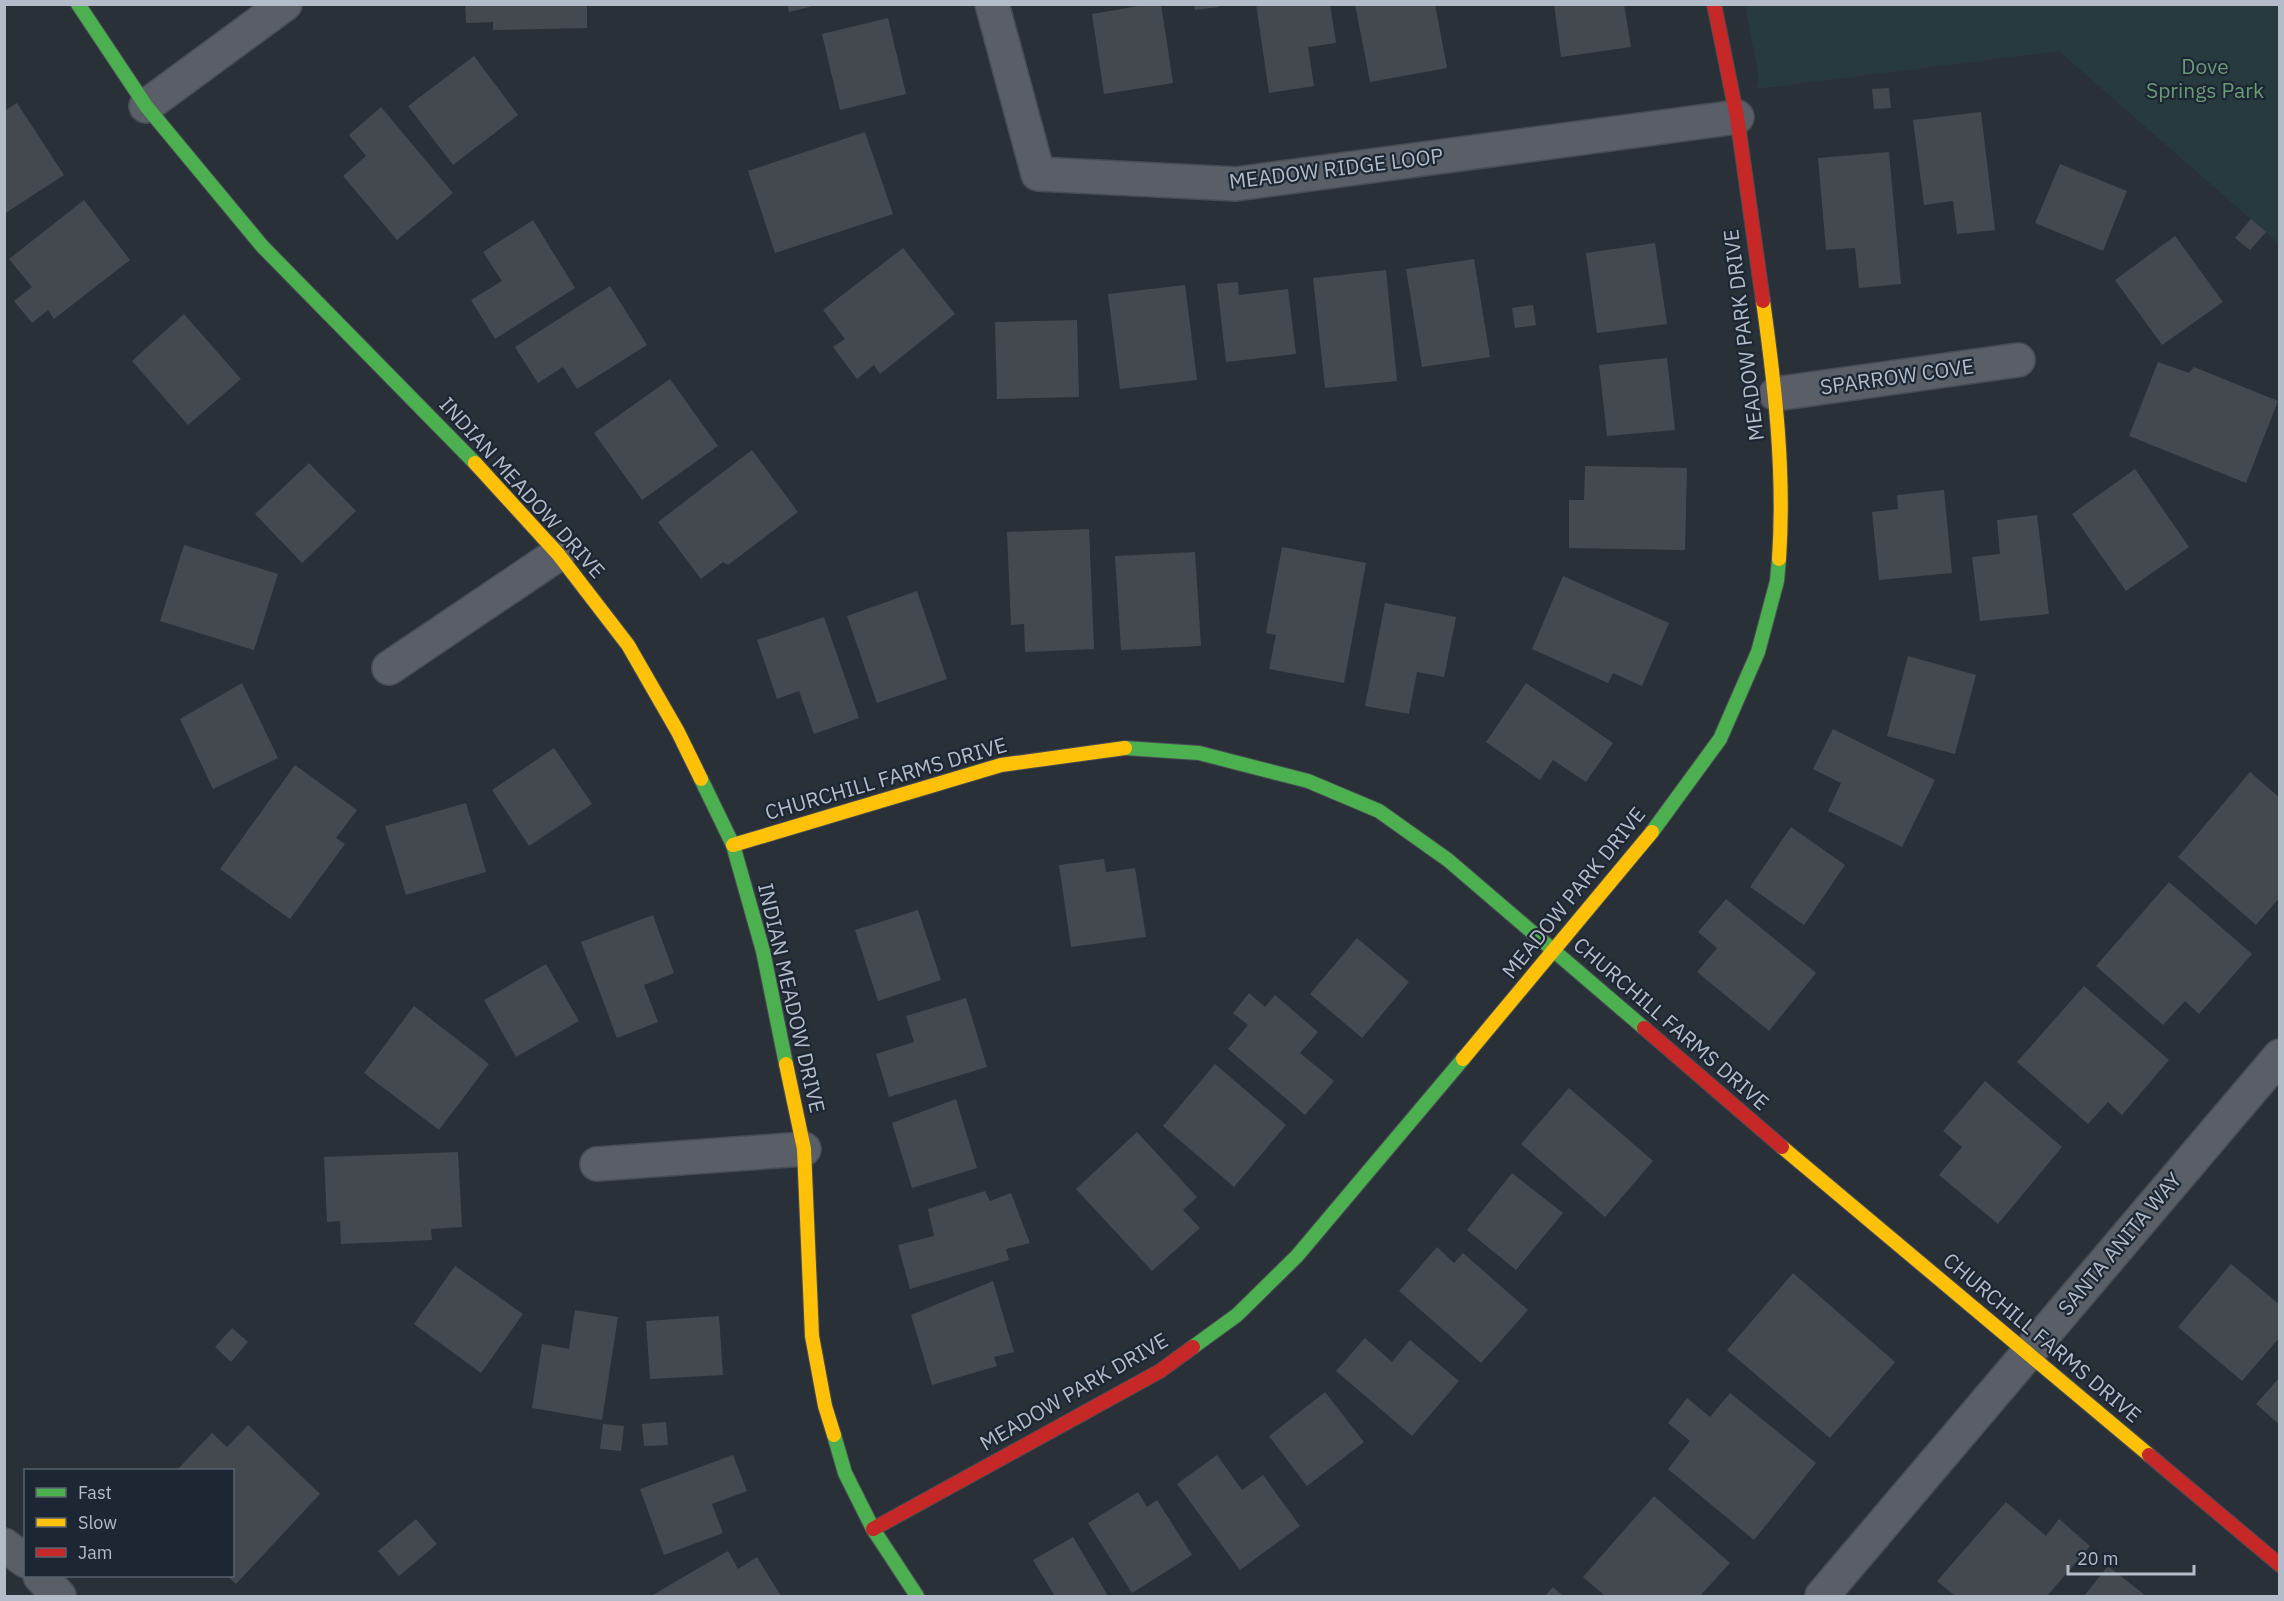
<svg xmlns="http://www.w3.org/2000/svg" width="2284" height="1601" viewBox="0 0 2284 1601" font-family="'IBM Plex Sans',sans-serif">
<rect width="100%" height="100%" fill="#2a3038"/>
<path fill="#273a3e" d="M1745 5H2279V244L2059 51 1756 89 1759 78Z"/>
<path fill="#444950" d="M465 4H587V28L493 30V22L466 23Z
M787 4H817V5L789 12Z
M1150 4H1161L1173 83 1104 94 1092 14Z
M1194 4H1219V7L1195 10Z
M1256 4H1330L1336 43 1308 47 1314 86 1269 93Z
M1355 4H1435L1447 68 1370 82Z
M1554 4H1624L1631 47 1561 57Z
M888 18 906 94 840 110 822 34Z
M474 56 518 115 453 165 408 106Z
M1889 88 1891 108 1874 109 1872 89Z
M17 103 64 175 4 214V111Z
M381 107 453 193 397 240 343 176 366 156 349 135Z
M1981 112 1995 230 1957 234 1953 201 1924 205 1913 120Z
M865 132 893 214 775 253 748 171Z
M1889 152 1901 284 1859 288 1855 248 1826 250 1818 158Z
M2060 164 2127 191 2103 251 2035 223Z
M84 200 130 260 54 319 48 310 32 323 14 301 32 287 9 259Z
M2251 219 2266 232 2250 250 2235 238Z
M533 220 575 288 495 339 471 300 502 281 483 252Z
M2175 236 2223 302 2162 345 2115 280Z
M1655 243 1667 324 1597 333 1586 253Z
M903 248 955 314 880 374 874 365 857 379 833 347 845 339 823 310Z
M1474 259 1490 357 1422 367 1406 269Z
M1386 270 1397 381 1325 388 1313 278Z
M1238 282 1239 295 1288 289 1296 354 1226 362 1217 284Z
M1185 285 1197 380 1120 389 1108 294Z
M610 286 647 345 577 389 563 367 538 383 515 347Z
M1533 305 1536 325 1515 328 1512 308Z
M184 314 241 379 188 425 132 361Z
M1077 320 1079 397 997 399 995 322Z
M1667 358 1675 430 1607 436 1599 365Z
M2158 362 2189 373 2194 367 2278 401 2246 483 2129 436Z
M670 379 718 446 642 500 594 433Z
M752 450 798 512 728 565 723 562 701 579 658 522Z
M309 463 356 511 302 563 255 514Z
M1585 466 1687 468 1685 550 1569 548V500H1584Z
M2135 469 2189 547 2126 591 2072 514Z
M1944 490 1952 573 1879 580 1872 512 1898 509 1897 495Z
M2037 515 2049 614 1980 621 1972 557 2000 554 1997 520Z
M1089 529 1094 649 1025 652 1024 624 1011 625 1007 532Z
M184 545 278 574 254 650 160 621Z
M1282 547 1366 563 1344 683 1269 669 1276 635 1266 633Z
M1195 552 1201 646 1121 650 1115 556Z
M1563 576 1669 623 1642 686 1613 673 1608 683 1532 649Z
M917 591 947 679 877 703 847 616Z
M1385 603 1456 617 1444 677 1417 672 1409 714 1365 706Z
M824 617 859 718 814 734 799 691 777 699 757 640Z
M1908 656 1976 675 1955 754 1887 736Z
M242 683 278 758 213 789 180 719Z
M1526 683 1613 743 1586 782 1553 760 1540 780 1486 742Z
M1833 729 1935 780 1902 847 1828 811 1841 783 1813 769Z
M554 748 592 804 529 846 492 790Z
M295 765 357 810 336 838 345 844 290 919 220 869Z
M2250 772 2280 798V897L2256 925 2178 857Z
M466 803 486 872 406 895 385 826Z
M1791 827 1845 865 1804 925 1750 887Z
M1104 859 1106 872 1135 868 1146 937 1071 947 1059 865Z
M2169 882 2252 954 2199 1014 2185 1001 2163 1025 2096 966Z
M1726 899 1816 973 1769 1031 1697 972 1717 948 1698 932Z
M918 910 941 980 878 1001 855 930Z
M653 915 674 973 644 985 658 1022 617 1038 581 942Z
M1357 938 1409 982 1362 1038 1310 994Z
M546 964 579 1021 516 1057 484 1000Z
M2084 986 2169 1060 2122 1115 2108 1102 2088 1124 2017 1062Z
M1249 993 1265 1007 1275 995 1318 1032 1300 1053 1334 1081 1305 1115 1228 1049 1248 1025 1233 1013Z
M966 998 987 1067 889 1097 876 1054 914 1042 906 1016Z
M414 1006 489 1064 439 1130 364 1073Z
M1215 1064 1286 1125 1234 1187 1163 1126Z
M1985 1081 2062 1147 1998 1224 1939 1175 1962 1147 1943 1131Z
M1569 1088 1653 1161 1605 1217 1521 1144Z
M956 1099 977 1168 912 1188 892 1123Z
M1137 1132 1197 1197 1183 1210 1200 1228 1152 1271 1076 1189Z
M458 1152 462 1227 431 1229 432 1240 341 1244 340 1221 327 1222 324 1157Z
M1512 1173 1563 1213 1516 1270 1467 1230Z
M985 1191 990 1201 1011 1193 1030 1243 1006 1249 1009 1260 910 1289 898 1245 934 1236 928 1209Z
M1437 1247 1454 1263 1463 1253 1528 1310 1481 1363 1399 1291Z
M2231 1264 2280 1305V1337L2242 1381 2178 1327Z
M455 1266 523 1314 481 1373 414 1324Z
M1793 1273 1895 1362 1830 1438 1727 1350Z
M993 1281 1014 1352 994 1357 997 1366 932 1385 911 1315Z
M575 1310 618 1317 602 1420 532 1408 542 1344 569 1349Z
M719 1316 723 1375 650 1379 646 1321Z
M232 1328 248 1342 231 1362 215 1347Z
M1365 1338 1392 1362 1410 1340 1459 1381 1412 1436 1336 1371Z
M2280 1377V1425L2256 1404Z
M1325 1392 1364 1442 1307 1486 1269 1436Z
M1730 1393 1816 1463 1754 1540 1668 1469 1690 1441 1668 1423 1687 1398 1710 1417Z
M666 1422 668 1445 644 1446 642 1424Z
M603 1424 624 1426 621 1451 600 1449Z
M248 1425 320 1494 236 1584 227 1576H232V1470H177L212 1433 227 1447Z
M733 1455 747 1491 712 1504 723 1533 664 1555 640 1489Z
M1217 1455 1242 1490 1263 1475 1300 1526 1240 1570 1177 1484Z
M1138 1492 1147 1507 1157 1500 1192 1555 1132 1593 1088 1523Z
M1654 1496 1730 1563 1700 1596H1605L1583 1577Z
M2006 1502 2046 1536 2059 1519 2090 1546 2047 1596H1955L1937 1581Z
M416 1519 437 1544 399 1576 378 1551Z
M1073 1537 1108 1596H1051L1054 1595 1033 1560Z
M728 1551 738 1569 757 1557 781 1596H651Z
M2108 1566 2146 1596H2084Z
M1553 1587 1563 1596H1545Z"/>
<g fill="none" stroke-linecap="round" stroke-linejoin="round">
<g stroke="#484c53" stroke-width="36">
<path id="street" d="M992 4 1038 174 1236 184 1737 117
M146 106 285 4
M1776 394 2018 360
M389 668 558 554
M597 1164 804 1149
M4 1545 26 1561
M40 1576 59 1596
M1822 1596 2280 1056"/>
</g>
<g stroke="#484c53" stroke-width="16">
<path id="fast" d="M78 4 146 106 262 246 475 463
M1125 748 1199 753 1308 781 1379 811 1448 860 1644 1028
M701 779 733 845 763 951 786 1064
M1652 832 1720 739 1758 652 1777 581 1779 559
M1193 1347 1237 1315 1297 1256 1463 1059
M834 1435 845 1473 873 1529 917 1596"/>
</g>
<g stroke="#484c53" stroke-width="16">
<path id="slow" d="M1763 301C1775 386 1785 473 1779 559
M475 463 558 554 628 645 678 732 701 779
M733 845 1001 765 1125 748
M1463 1059 1652 832
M786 1064 804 1149 812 1336 825 1406 834 1435
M1782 1147 2149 1455"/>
</g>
<g stroke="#484c53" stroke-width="16">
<path id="jam" d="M1714 4 1737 117 1763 301
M1644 1028 1782 1147
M2149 1455 2280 1565
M873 1529 1160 1371 1193 1347"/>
</g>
<use href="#street" stroke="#5a5e66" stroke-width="33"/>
<use href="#fast" stroke="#4caf50" stroke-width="14"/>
<use href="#slow" stroke="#ffc107" stroke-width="14"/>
<use href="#jam" stroke="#c62828" stroke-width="14"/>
</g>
<g text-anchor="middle" stroke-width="4.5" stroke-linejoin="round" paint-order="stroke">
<g font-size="21" fill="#6b9a76" stroke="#1d2633">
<text x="2205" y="74">Dove<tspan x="2205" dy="24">Springs Park</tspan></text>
</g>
<g font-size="21" fill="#b4bcc9" stroke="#1d2633">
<text transform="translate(1336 169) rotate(-7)" y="7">MEADOW RIDGE LOOP</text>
<text transform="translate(1744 335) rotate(-97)" y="7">MEADOW PARK DRIVE</text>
<text transform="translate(1897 377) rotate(-8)" y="7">SPARROW COVE</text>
<text transform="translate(522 488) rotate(48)" y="7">INDIAN MEADOW DRIVE</text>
<text transform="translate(886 779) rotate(-16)" y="7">CHURCHILL FARMS DRIVE</text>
<text transform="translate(1574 893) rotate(-51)" y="7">MEADOW PARK DRIVE</text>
<text transform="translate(791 998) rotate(77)" y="7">INDIAN MEADOW DRIVE</text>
<text transform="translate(1671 1024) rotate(41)" y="7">CHURCHILL FARMS DRIVE</text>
<text transform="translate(2120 1244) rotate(-50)" y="7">SANTA ANITA WAY</text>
<text transform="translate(2042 1338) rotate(40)" y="7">CHURCHILL FARMS DRIVE</text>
<text transform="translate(1074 1392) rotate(-30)" y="7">MEADOW PARK DRIVE</text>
</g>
</g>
<rect width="2284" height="1601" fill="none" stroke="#b4bcc9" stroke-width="12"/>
<rect x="24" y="1469" width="210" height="108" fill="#1d2633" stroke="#59626f" stroke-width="1.5"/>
<rect x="36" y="1488" width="30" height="9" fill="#4caf50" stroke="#59626f" stroke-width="1.5"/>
<text x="78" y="1499" font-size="18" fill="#b4bcc9">Fast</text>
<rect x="36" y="1518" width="30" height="9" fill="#ffc107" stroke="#59626f" stroke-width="1.5"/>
<text x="78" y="1529" font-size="18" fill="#b4bcc9">Slow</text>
<rect x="36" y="1548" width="30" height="9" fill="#c62828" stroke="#59626f" stroke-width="1.5"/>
<text x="78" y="1559" font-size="18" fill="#b4bcc9">Jam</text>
<path d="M2068 1565v9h126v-9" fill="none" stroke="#b4bcc9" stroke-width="3"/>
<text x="2077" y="1565" font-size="18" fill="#b4bcc9" stroke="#1d2633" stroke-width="4.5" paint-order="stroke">20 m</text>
</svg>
